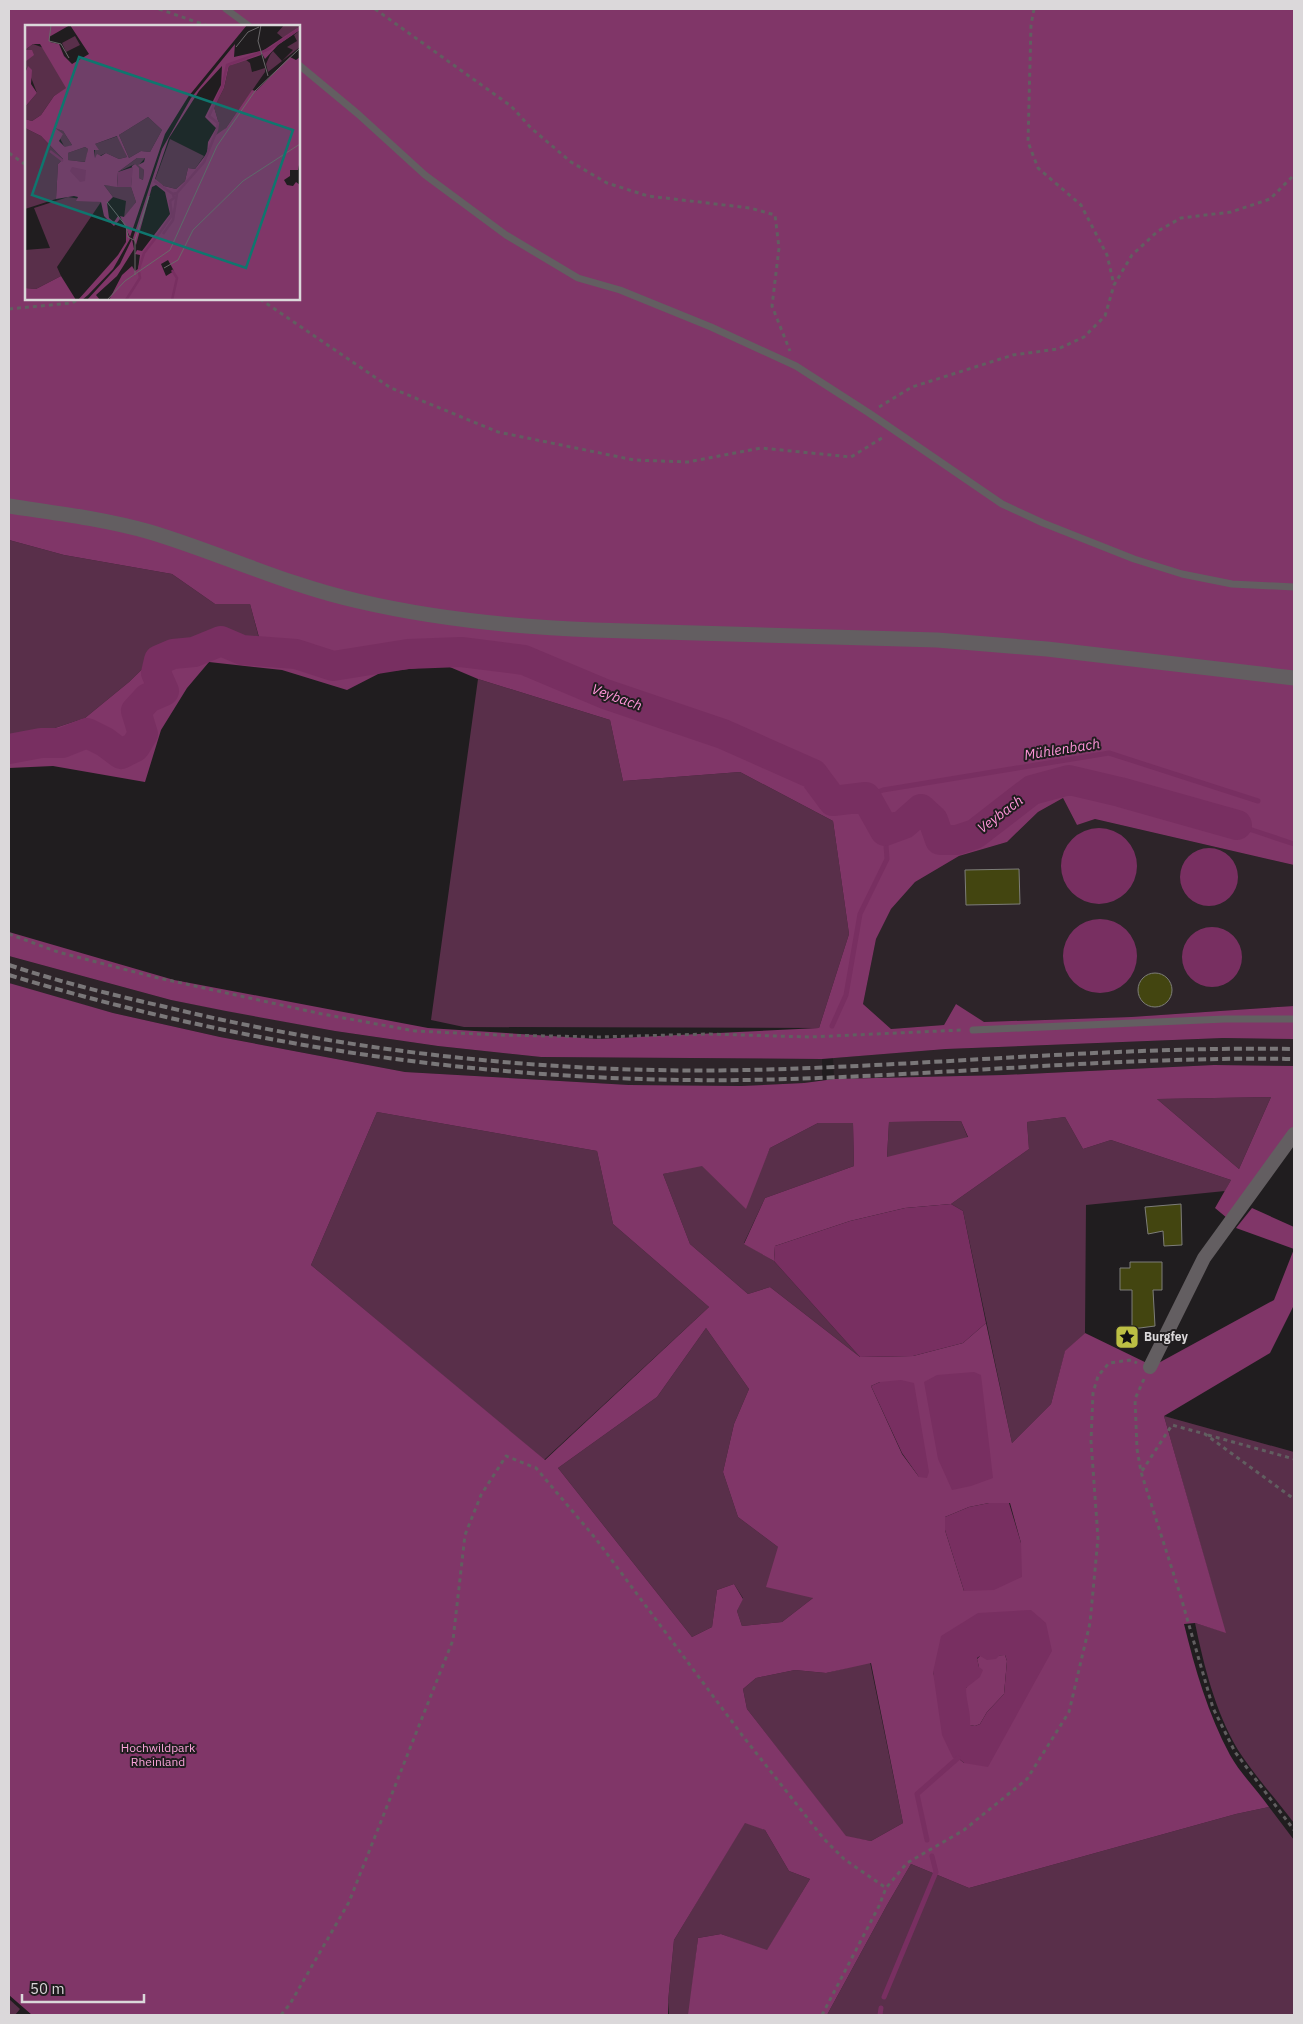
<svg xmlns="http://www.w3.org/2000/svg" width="1303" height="2024" viewBox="0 0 1303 2024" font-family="'IBM Plex Sans',sans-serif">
<rect width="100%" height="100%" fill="#201d1f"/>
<path fill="#2d2429" d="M1063 798 1077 825 1095 819 1294 865V1006L1131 1017 983 1022 956 1004 944 1025 891 1029 863 1004 876 939 891 909 915 882 959 856 1007 842 1038 812Z
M9 956 171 1000 335 1031 438 1046 541 1057 822 1059V1080L804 1083 741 1086 629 1085 405 1072 220 1037 113 1013 22 988 9 983Z
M1223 1038 1294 1039V1066L1214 1065 1003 1075 834 1079 833 1058 946 1049Z"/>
<path fill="#592f4a" d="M9 540 64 555 172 574 215 604H250L260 642 217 638 164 648 129 682 85 718 31 736 9 735Z
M478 679 610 720 623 781 740 772 833 821 849 934 819 1028 464 1027 431 1020Z
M1271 1097 1239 1169 1157 1099Z
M377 1112 597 1151 613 1224 709 1307 544 1460 311 1265Z
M1065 1117 1083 1149 1111 1140 1231 1180 1225 1191 1086 1205 1085 1333 1065 1352 1051 1404 1012 1443 963 1211 951 1204 1029 1149 1027 1122Z
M961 1121 968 1138 887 1158 889 1122Z
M818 1123H853L854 1166 765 1198 744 1243 774 1261 860 1357 770 1287 748 1294 690 1244 663 1174 702 1165 762 1166 770 1148Z
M706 1328 749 1389 734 1424 723 1472 738 1517 778 1547 813 1598 782 1622 742 1626 737 1611 743 1598 734 1584 717 1590 712 1627 692 1637 558 1468 657 1397Z
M1164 1416 1294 1452V1823C1276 1799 1254 1775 1238 1750 1215 1711 1204 1666 1195 1623L1225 1632Z
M870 1662 903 1823 871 1841 846 1837 747 1709 743 1689 756 1678 795 1670 826 1673Z
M1269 1807 1294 1840V2015H827L887 1905 911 1864 969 1888 1236 1814Z
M745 1822 765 1830 789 1871 810 1879 767 1951 721 1934 698 1938 689 2015H669L668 2002 674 1940Z
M9 1999 20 2009 15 2015H9Z"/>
<path fill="#803668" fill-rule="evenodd" d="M9 9H1294V865L1095 819 1077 825 1063 798 1038 812 1007 842 959 856 915 882 891 909 876 939 863 1004 891 1029 944 1025 956 1004 984 1022 1131 1017 1294 1006V1039L1223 1038 946 1049 822 1059 541 1057 438 1046 335 1031 226 1011 171 1000 9 956V932L174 980 428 1028 598 1039 819 1028 849 934 833 821 740 772 623 781 610 720 478 679 445 665 382 672 347 690 282 670 209 662 187 688 161 730 145 782 53 766 9 768V735L31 736 85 718 129 682 164 648 217 638 260 641 250 604H215L172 574 64 555 9 540ZM26 26H299V299H26Z
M9 983 113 1013 220 1037 405 1072 629 1085 741 1086 804 1083 834 1079 1003 1075 1214 1065 1294 1066V1127L1227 1218 1215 1208 1231 1180 1111 1140 1083 1149 1065 1117 1027 1122 1029 1149 951 1204 905 1208 850 1221 775 1246 774 1261 744 1244 765 1198 854 1166 853 1123H818L770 1148 746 1209 702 1166 663 1174 690 1244 748 1294 770 1287 860 1357 913 1356 963 1343 986 1323 1012 1443 1051 1404 1065 1351 1085 1333 1153 1366 1274 1300 1294 1249 1236 1228 1252 1208 1294 1227V1305L1270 1353 1164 1416 1226 1633 1195 1623 1184 1624C1195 1669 1208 1714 1230 1755 1240 1773 1257 1790 1269 1807L1236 1814 969 1888 911 1864 887 1905 827 2015H688L698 1938 721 1934 767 1950 810 1879 789 1871 765 1830 745 1823 674 1940 668 2002V2015H32L9 1995ZM1271 1097 1239 1169 1157 1099H1158ZM377 1112 597 1151 613 1224 709 1307 545 1460 311 1265ZM961 1121 968 1137 887 1157 889 1122ZM706 1328 749 1389 734 1424 723 1472 738 1517 778 1547 766 1587 813 1598 782 1622 742 1626 737 1611 743 1599 734 1584 717 1590 712 1627 692 1637 558 1468 657 1397ZM880 1382 919 1477 902 1454 871 1386ZM989 1503H1010L1021 1543 964 1591 945 1530V1517L969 1507ZM1046 1623 964 1763 958 1758 933 1672ZM871 1663 903 1823 871 1841 846 1836 747 1709 743 1689 756 1678 795 1670 826 1673Z
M1005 1655 1007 1661 1004 1694 987 1712 980 1724 975 1726 970 1725 966 1700V1688L979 1667 977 1659 980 1656Z"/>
<path fill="#782f61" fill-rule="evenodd" d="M1061 866a38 38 0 1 1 76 0a38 38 0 1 1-76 0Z
M1180 877a29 29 0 1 1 58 0a29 29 0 1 1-58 0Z
M1063 956a37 37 0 1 1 74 0a37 37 0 1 1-74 0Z
M1182 957a30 30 0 1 1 60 0a30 30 0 1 1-60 0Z
M951 1204 963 1211 986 1323 963 1343 913 1356 860 1357 774 1261 775 1246 850 1221 905 1208Z
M974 1372 981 1375 993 1478 971 1486 952 1490 938 1459 924 1382 937 1375Z
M901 1380 914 1383 929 1472 927 1478 919 1477 902 1453 871 1386 880 1382Z
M989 1503H1009L1021 1543 1022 1577 994 1590 964 1591 945 1530V1517L969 1507Z
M1031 1610 1046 1623 1052 1651 988 1767 964 1763 958 1758H953L942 1735 933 1672 941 1636 978 1613ZM1000 1655H1005L1007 1661 1004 1694 987 1712 980 1724 975 1726 970 1725C971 1712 966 1701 966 1688L980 1677 983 1670 979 1667 977 1658 980 1656 987 1660 996 1659Z"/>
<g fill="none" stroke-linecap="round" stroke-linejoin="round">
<path stroke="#782f61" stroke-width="5" d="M866 797 883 790 1109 753 1258 801
M921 809 923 823
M1237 825 1294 844
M832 1026 846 995 860 914 887 859 885 831
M927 1840 917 1794 958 1758
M884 1997 936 1872 932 1856
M880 2015 881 2008"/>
<path stroke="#782f61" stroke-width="30" d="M9 749 41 743H62L87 733 105 742 121 754 135 747 143 734 136 711 148 698 164 691 156 673 159 660 173 654 194 652 221 641 242 650 296 654 333 666 408 654 461 652 524 660 605 694 723 734 813 774 833 801 866 797 885 831 904 824 921 809 933 820 940 840H957L975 834 1032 790 1069 780 1120 792 1237 825"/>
</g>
<path fill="#434510" stroke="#7d7d79" d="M1019 869 1020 904 966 905 965 870Z
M1138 990a17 17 0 1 1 34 0a17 17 0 1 1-34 0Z
M1181 1204 1182 1245 1164 1246 1163 1231 1148 1234 1145 1207Z
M1130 1262H1162V1290H1153L1155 1326 1132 1329V1290H1120V1268H1130Z"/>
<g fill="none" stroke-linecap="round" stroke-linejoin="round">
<path stroke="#615e60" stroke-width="3" stroke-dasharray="4 4" stroke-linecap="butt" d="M159 9 208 26
M375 9 511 106 531 128 571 162 607 183 648 196 750 208 775 215 779 248 772 306 790 351
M1034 9 1031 25 1028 142 1038 168 1081 205 1107 255 1114 285
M9 153 26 165
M260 299 391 388 498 432 634 460 688 462 761 448 851 457 882 438 881 435
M9 309 71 303 80 299
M879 407 912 387 1013 355 1058 349 1084 337 1105 316 1114 285 1132 255 1158 231 1181 218 1231 212 1270 199 1294 175
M9 934 58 952 154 977 322 1014 415 1031 498 1035 599 1037 708 1034 810 1037 962 1030
M1144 1379 1135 1399 1137 1449 1141 1472 1180 1594 1213 1708 1235 1752 1294 1830
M1208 1435 1294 1459
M1142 1471 1172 1425 1205 1434 1294 1499
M281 2015 290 2004 349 1902 453 1640 465 1535 481 1495 506 1456 536 1468 596 1539 742 1735 824 1839 844 1859 886 1888
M822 2015 879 1906 886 1888 907 1863 964 1830 1027 1779 1069 1712 1090 1623 1098 1538 1091 1441 1093 1393 1098 1376 1109 1363 1131 1360 1137 1363"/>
<path stroke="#635e61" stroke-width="7" d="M226 9 249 26
M299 65 358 114 425 175 506 235 578 278 620 290 711 327 796 366 869 413 1002 504 1043 523 1134 559 1182 574 1232 584 1294 587
M973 1030 1225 1019H1294"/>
<path stroke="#635e61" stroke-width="14" d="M1150 1367 1204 1258 1294 1134"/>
<path stroke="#635e61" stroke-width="15" d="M9 506C56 513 104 519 150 532 220 553 286 585 358 601 435 619 515 627 594 630L937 640 1047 649 1294 678"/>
<path stroke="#7a7779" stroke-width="4" stroke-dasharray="8 4" stroke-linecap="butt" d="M9 965C60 982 113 995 166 1007 356 1053 552 1074 747 1070 930 1066 1112 1046 1294 1049
M9 975C250 1048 495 1083 747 1080 930 1077 1112 1056 1294 1059"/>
</g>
<defs>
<g id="sight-square" transform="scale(1.25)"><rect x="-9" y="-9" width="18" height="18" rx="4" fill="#bcbf44" stroke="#201d1f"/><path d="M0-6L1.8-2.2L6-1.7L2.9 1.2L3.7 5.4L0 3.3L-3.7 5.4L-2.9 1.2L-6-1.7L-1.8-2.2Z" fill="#111"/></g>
</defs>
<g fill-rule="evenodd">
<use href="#sight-square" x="1127" y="1337"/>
</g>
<g text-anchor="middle" stroke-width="4" stroke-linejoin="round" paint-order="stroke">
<g font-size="12" font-weight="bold" fill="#dbd8da" stroke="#201d1f" text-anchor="start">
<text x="1144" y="1341">Burgfey</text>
</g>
<g font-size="12" fill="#f8a3d8" stroke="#201d1f">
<text x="158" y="1752">Hochwildpark<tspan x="158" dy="14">Rheinland</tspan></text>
</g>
<g font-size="14" font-style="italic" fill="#ff95d9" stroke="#201d1f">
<text transform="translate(617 697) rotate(20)" y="5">Veybach</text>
<text transform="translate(1062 749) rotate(-9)" y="5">Mühlenbach</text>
<text transform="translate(1000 814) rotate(-37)" y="5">Veybach</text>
</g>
</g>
<g transform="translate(25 25)">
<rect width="275" height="275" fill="#201d1f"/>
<path d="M259 0H275V1L258 13 252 8ZM275 5V22L243 47 241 39 245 30 248 26 257 36 268 25 262 22 272 16 269 10ZM50 11 55 20 41 27 37 18ZM8 19 19 23 42 63 29 71 16 90 7 96 0 94V82L12 68 2 42 0 48V37L4 33 0 25ZM220 34 225 38 227 47 240 43V47L201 103 195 110H191L194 99 189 82 199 63 204 41ZM123 92 137 105 125 127 116 126 104 133 94 110ZM29 102 38 106 47 120 40 123ZM0 103 16 111 38 134 33 139 31 174 0 184ZM93 111 102 132 94 134 81 128 70 133V119ZM145 114 179 131 170 144 163 143 160 156 151 164 139 161 130 155ZM60 122 63 124 61 137 42 135 43 128ZM112 133H120L114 140 119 145 118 155 114 153 110 139 93 147ZM79 160 106 162 111 177 99 193 101 176 88 172ZM43 172 76 177 32 242 36 251 11 264 0 263V225L25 223 9 183Z" fill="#592f4a"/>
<path d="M0 0H222L163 72 140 109 105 212 95 191 99 192 111 177 106 162 107 141 110 139 114 143V153L118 155 119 145 113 140 119 137 120 133H112L93 147 92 162 79 160 88 172 82 178 84 193 89 197 93 191 95 194 89 201 79 191 76 177 51 176 53 172 49 171 31 174 33 139 38 134 16 111 0 103V94L7 96 16 90 29 71 41 63 15 19H8L0 25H7L9 30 0 37ZM45 0 64 29 47 39 39 31 34 19 25 17 24 12ZM123 92 137 105 125 127 116 126 104 133 94 110ZM30 103 38 106 47 120 40 122 34 116 38 109ZM92 111 102 132 94 134 81 128 76 131 72 129 70 133 69 125H74L70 119ZM60 122 63 124 60 137 43 135V128ZM275 1V5L253 20 240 34 236 27ZM210 19 209 32 235 26 236 30 204 41 199 63 189 82 194 99 191 110 201 103 227 65 231 66 265 32 271 35 275 32V135L273 145H265V151L259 155 262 160 268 161 271 157 275 160V275H84L97 250 107 241 110 246 113 244 115 230 110 229 112 225 117 226 145 189 140 167 131 160 127 162 111 220 108 213 137 124 166 73ZM197 41 196 60 180 92 191 103 183 117 182 128 170 144 163 143 160 156 151 164 139 161 130 154 144 113 174 66ZM143 235 149 246 141 251 136 239ZM3 41 7 45 6 59 12 68 0 82V48ZM101 204 105 214 88 244 63 270 57 275H53L93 230 101 217ZM107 214 109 224 92 251 71 270 75 275H62L95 239ZM36 251 51 275H0V263L11 264Z" fill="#803668" fill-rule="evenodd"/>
<path d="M47 142 61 145 60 156 55 157 45 146ZM108 142 106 162H92L93 147Z" fill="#782f61"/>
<path fill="none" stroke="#782f61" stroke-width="2.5" d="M25 126 38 136M129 156 148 169M136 206 147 190 145 176 149 173 148 169 152 168 179 137 192 105 193 98 184 91 197 63 202 40 245 24 275 3M138 209 148 195 152 168M114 244 119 228 136 206M101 275 115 253 114 247M147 275 152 253 147 245"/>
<path fill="none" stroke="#6b686a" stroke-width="1" d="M26 0 24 16 36 19 44 33M236 0 233 16 243 51M211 22 223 7 234 2M82 177 101 201 103 212 109 215M139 243 153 235 168 205 218 156 275 119M110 250V215L124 171M82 275 100 256 145 225 192 121 230 66 275 23"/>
<path fill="#0f766e" fill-opacity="0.15" stroke="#0f766e" stroke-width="2.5" d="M54 32 268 105 221 243 7 170Z"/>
<rect width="275" height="275" fill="none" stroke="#dbd8da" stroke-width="2.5"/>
</g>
<rect width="1303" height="2024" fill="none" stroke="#dbd8da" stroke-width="20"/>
<path d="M22 1994v8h122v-8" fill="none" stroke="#dbd8da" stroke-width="2.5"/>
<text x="30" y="1994" font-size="15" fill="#dbd8da" stroke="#201d1f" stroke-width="4" paint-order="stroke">50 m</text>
</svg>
